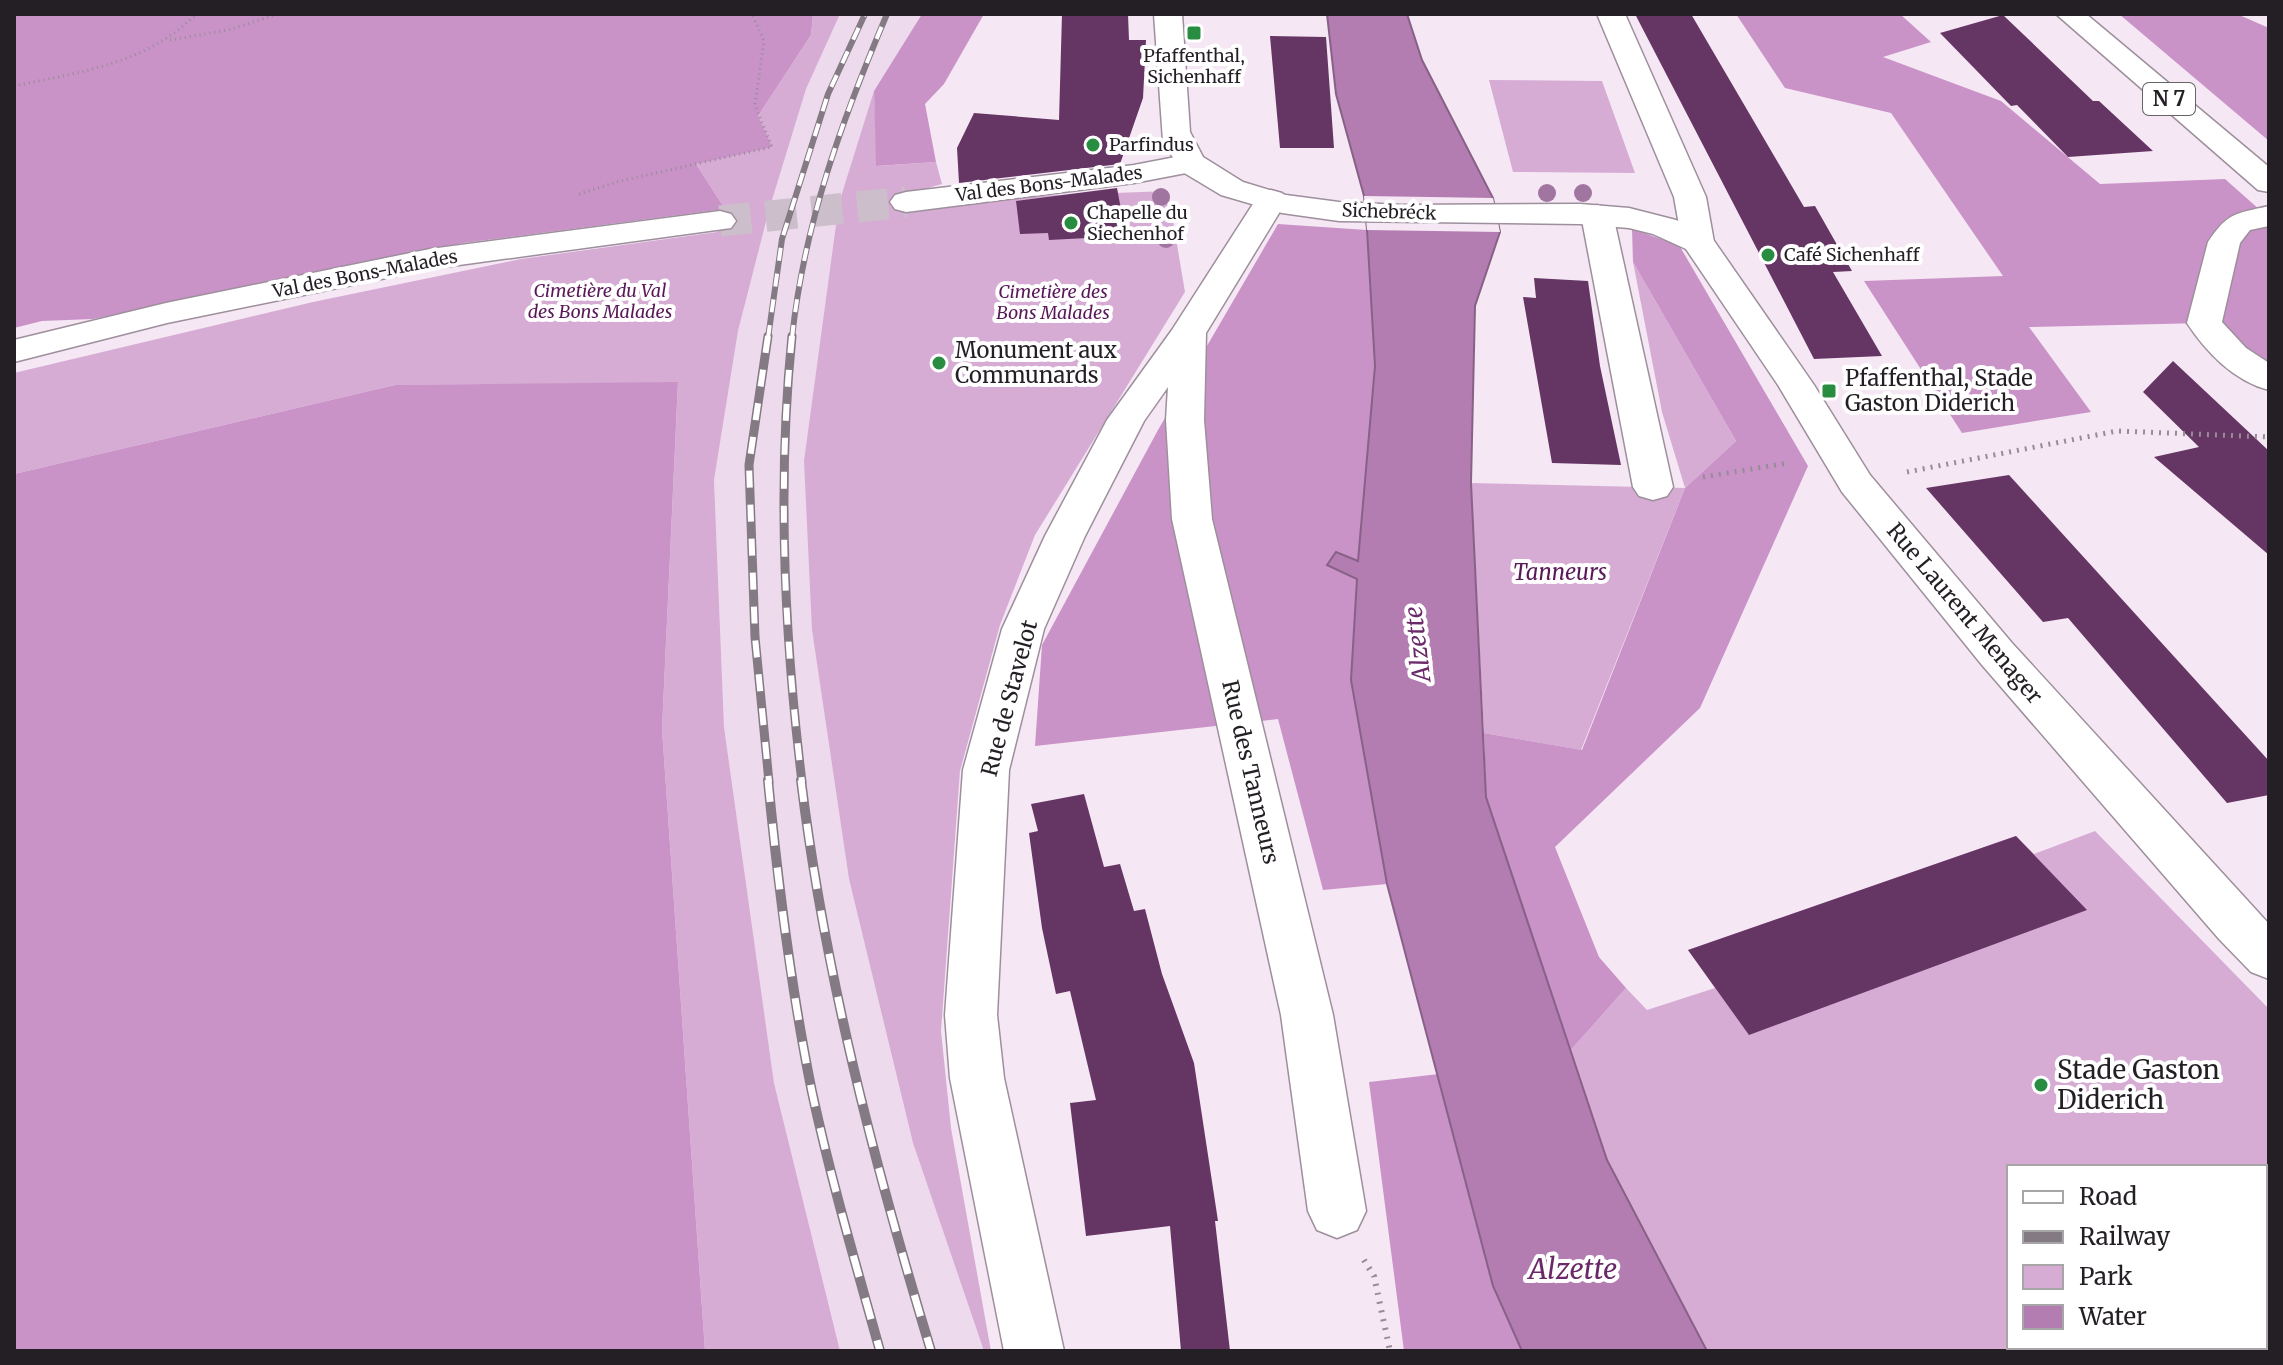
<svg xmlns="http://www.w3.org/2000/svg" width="2283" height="1365" viewBox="0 0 2283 1365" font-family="Merriweather,serif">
<rect width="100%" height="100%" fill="#f6e7f5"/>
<path fill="#eedaed" d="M840 14H922L874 91 812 630 849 879 913 1143 984 1351H840L774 1083 724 727 714 480 738 331 769 210 806 89Z"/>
<path fill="#d6acd4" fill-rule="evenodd" d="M813 14H840L806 89 769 210 738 331 714 480 724 727 774 1083 840 1351H705L662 729 678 383 395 385 14 474V373L313 302 521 259 717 232 725 209 696 164 758 116 811 35Z
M1489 80 1602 81 1635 173 1513 172Z
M874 91 877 166 936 162 942 184 907 194V213L1035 196 1168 191 1185 292 1035 535 1000 625 960 771 941 1031 951 1128 991 1351H984L913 1143 849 879 812 630 804 461 839 203Z
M1633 262 1736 441 1685 488 1581 750 1484 733 1471 483 1685 488 1662 412Z
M2095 831 2269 1009V1351H1707L1607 1160 1570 1051 1626 988 1647 1010 1715 988 1688 950 2016 836 2034 854ZM2009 1167H2265V1347H2009Z"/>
<path fill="#ca93c8" d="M14 14H813L811 35 758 116 772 147 696 164 725 209 463 243 93 319 42 321 14 328Z
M922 14H984L944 84 925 104 936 162 876 166 874 91Z
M1736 14H1900L1931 42 1883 57 2001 101 2100 184 2225 179 2269 218V379L2204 323 2029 327 2091 412 1962 433 1864 281 2003 276 1891 113 1785 88Z
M2119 14H2237L2269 28V141Z
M1278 224 1367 230 1375 366 1358 561 1336 552 1357 578 1351 680 1387 884 1323 890 1278 719 1035 746 1042 645 1158 430Z
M1632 229 1679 245 1808 466 1700 708 1555 847 1599 957 1626 988 1570 1051 1486 797 1484 733 1582 750 1685 488 1736 441 1633 262Z
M678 382 662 729 705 1351H14V474L395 385Z
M1439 1074 1493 1286 1522 1351H1404L1369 1082Z"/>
<path fill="#b37db1" stroke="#886187" stroke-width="2" d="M1327 14H1407L1422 60 1493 198 1500 232 1475 306 1471 483 1486 797 1607 1160 1707 1351H1522L1493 1286 1387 884 1351 680 1357 579 1327 565 1336 552 1358 561 1375 366 1367 230 1364 196 1336 94Z"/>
<path fill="#f6e7f5" d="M1364 196 1493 198 1500 232 1367 230Z"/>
<path fill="#653564" d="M1062 14H1128L1129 40H1146L1143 98 1120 164 959 183 957 148 974 113 1059 120Z
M1635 14H1691L1804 207 1815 206 1852 271 1833 272 1882 356 1814 359Z
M2003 15 2093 101H2099L2153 151 2068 157 2017 105 2011 106 1940 33Z
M1270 36 1326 37 1334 148H1280Z
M1117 188 1126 236 1049 240 1048 233 1020 234 1016 201Z
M1534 278 1588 281 1600 366 1621 465 1552 463 1523 297 1536 298Z
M2173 361 2269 451V555L2154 457 2199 447 2143 392Z
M2009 475 2269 761V795L2227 803 2068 618 2043 622 1926 488Z
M1084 794 1104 867 1120 864 1134 911 1145 909 1162 974 1194 1063 1218 1221H1215L1230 1351H1181L1170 1226 1086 1236 1070 1103 1096 1100 1070 991 1056 994 1042 928 1029 833 1038 831 1031 804Z
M2016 836 2087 910 1749 1035 1688 950Z"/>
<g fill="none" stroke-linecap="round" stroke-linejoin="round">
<path stroke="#ccbfcb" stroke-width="31" stroke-dasharray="31 15" stroke-linecap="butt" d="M720 221 906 202"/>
<g stroke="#9d8f9c" stroke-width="3">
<path id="minor" d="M1597 14H1625L1706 197 1714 242 1710 249 1698 252 1686 249 1682 242 1674 197Z
M1191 154 1202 156 1206 163 1202 170 1134 183 906 212 895 209 890 202 895 195 906 192 1134 165Z
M1271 190 1282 193 1287 200 1206 333 1204 420 1212 519 1333 1015 1366 1211 1357 1230 1337 1238 1317 1230 1308 1211 1281 1015 1172 519 1166 420 1168 387 1144 421 1085 536 1044 629 1009 770 997 1015 1004 1078 1064 1351H1004L950 1078 945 1015 963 770 1002 629 1045 536 1107 420 1172 330 1260 193Z
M1597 205 1608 208 1613 215 1673 487 1667 496 1653 500 1639 496 1633 487 1581 215 1586 208Z
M2269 206V226L2250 230 2240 243 2222 322 2246 348 2269 363V390C2234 381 2206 352 2187 323L2208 242C2228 212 2235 214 2269 206Z
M720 211 731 214 736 221 731 228 430 269 167 323 14 362V340L166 303 430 249Z"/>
</g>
<g stroke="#9d8f9c" stroke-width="3">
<path id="major" d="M1154 14H1182L1190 132 1203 157 1243 182 1286 195 1339 202 1401 205 1580 204 1629 208 1676 220 1710 235 1814 385 1870 475 2012 643 2269 924V979L2251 972 2219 939 1982 665 1842 492 1778 385 1686 249 1653 234 1629 228 1580 224 1339 221 1282 213 1221 195 1181 171 1163 141Z
M2056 14H2086L2269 167V192L2258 190Z"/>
</g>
<path stroke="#968c96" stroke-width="3" stroke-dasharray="1 4" stroke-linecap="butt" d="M170 40 228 30 278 14
M14 86C80 72 147 64 196 14
M579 194 620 181 772 147 755 105 764 41 752 14"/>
<path stroke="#968c96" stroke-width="5" stroke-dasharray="2 6" stroke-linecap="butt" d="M1907 472 2117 431 2269 437
M1703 477 1788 463"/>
<path stroke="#968c96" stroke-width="6" stroke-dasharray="2 7" stroke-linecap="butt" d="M1364 1260 1374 1276 1390 1351"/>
<use href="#minor" fill="#fff" fill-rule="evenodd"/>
<use href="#major" fill="#fff" fill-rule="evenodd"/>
<g stroke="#847a83" stroke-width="6">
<path id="rail-far2" d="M768 338 782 239 828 94 865 14
M792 338C804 223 842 120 887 14"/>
</g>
<g stroke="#847a83" stroke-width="9">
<path id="rail-far1" d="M768 336 749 465 755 637 769 782
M792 336C777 484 784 634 802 782"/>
</g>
<g stroke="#847a83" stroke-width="10">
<path id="rail" d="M768 780C778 884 791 989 812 1092 831 1180 856 1265 880 1351
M801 780C825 975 874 1163 931 1351"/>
</g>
<use href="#rail-far2" stroke="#fff" stroke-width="4" stroke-dasharray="13" stroke-linecap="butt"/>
<use href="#rail-far1" stroke="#fff" stroke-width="6" stroke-dasharray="17" stroke-linecap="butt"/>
<use href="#rail" stroke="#fff" stroke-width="7" stroke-dasharray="22" stroke-linecap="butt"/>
</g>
<g fill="#a0759f">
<circle cx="1547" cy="193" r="9"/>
<circle cx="1583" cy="193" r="9"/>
<circle cx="1161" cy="197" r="9"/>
<circle cx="1166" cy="239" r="9"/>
</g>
<g fill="#288c41" stroke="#fff" stroke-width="3">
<rect x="1186" y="25" width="16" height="16" rx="4"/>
<circle cx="1093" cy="145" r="8"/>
<circle cx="1071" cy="223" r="8"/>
<circle cx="1768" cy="255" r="8"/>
<circle cx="939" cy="363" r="8"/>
<rect x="1821" y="383" width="16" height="16" rx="4"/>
<circle cx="2041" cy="1085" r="8"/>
</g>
<g text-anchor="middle" stroke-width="8" stroke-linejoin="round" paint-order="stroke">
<g font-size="18" fill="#241f24" stroke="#fff" text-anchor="start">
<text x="1194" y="62" text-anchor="middle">Pfaffenthal,<tspan x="1194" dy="21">Sichenhaff</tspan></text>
<text x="1109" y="151">Parfindus</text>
<text x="1087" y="219">Chapelle du<tspan x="1087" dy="21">Siechenhof</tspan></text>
<text x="1784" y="261">Café Sichenhaff</text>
</g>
<g font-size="18" fill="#241f24" stroke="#fff">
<text transform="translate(1049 184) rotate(-7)" y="6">Val des Bons-Malades</text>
<text transform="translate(1389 212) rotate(2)" y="6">Sichebréck</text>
<text transform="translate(365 274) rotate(-11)" y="6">Val des Bons-Malades</text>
</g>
<g font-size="18" font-style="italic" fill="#5a1859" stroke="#fff">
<text x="600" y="297">Cimetière du Val<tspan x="600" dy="21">des Bons Malades</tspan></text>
<text x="1053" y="298">Cimetière des<tspan x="1053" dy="21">Bons Malades</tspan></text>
</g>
<rect fill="#fff" stroke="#666266" stroke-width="2" x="2143" y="83" width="52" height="32" rx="6"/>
<g font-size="20" font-weight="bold" fill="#241f24">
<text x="2169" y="106">N 7</text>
</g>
<g font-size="22" fill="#241f24" stroke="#fff" text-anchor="start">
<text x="955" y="358">Monument aux<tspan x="955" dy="25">Communards</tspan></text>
<text x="1845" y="386">Pfaffenthal, Stade<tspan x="1845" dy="25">Gaston Diderich</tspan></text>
</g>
<g font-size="22" font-style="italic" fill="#5a1859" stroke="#fff">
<text x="1560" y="580">Tanneurs</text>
</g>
<g font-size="22" fill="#241f24" stroke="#fff">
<text transform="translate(1965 613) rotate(50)" y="8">Rue Laurent Menager</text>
<text transform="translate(1009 698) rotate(-75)" y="8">Rue de Stavelot</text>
<text transform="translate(1251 772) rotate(77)" y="8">Rue des Tanneurs</text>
</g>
<g font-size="24" font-style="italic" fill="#6a2969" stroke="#fff">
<text transform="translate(1418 644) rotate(-97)" y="8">Alzette</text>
</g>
<g font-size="26" fill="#241f24" stroke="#fff" text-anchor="start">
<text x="2057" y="1079">Stade Gaston<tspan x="2057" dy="30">Diderich</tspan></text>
</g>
<g font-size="28" font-style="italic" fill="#6a2969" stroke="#fff">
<text x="1573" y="1279">Alzette</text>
</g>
</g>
<rect width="2283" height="1365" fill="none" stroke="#241f24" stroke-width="32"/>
<rect x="2007" y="1165" width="260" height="184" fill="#ffffff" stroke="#a7a5a7" stroke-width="2"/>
<rect x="2023" y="1191" width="40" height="12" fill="#ffffff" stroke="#a7a5a7" stroke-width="2"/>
<text x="2079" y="1205" font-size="24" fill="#241f24">Road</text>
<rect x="2023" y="1231" width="40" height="12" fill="#847a83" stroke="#a7a5a7" stroke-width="2"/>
<text x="2079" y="1245" font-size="24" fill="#241f24">Railway</text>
<rect x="2023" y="1265" width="40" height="24" fill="#d6acd4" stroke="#a7a5a7" stroke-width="2"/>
<text x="2079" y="1285" font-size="24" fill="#241f24">Park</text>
<rect x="2023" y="1305" width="40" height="24" fill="#b37db1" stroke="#a7a5a7" stroke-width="2"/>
<text x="2079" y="1325" font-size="24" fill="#241f24">Water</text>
</svg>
